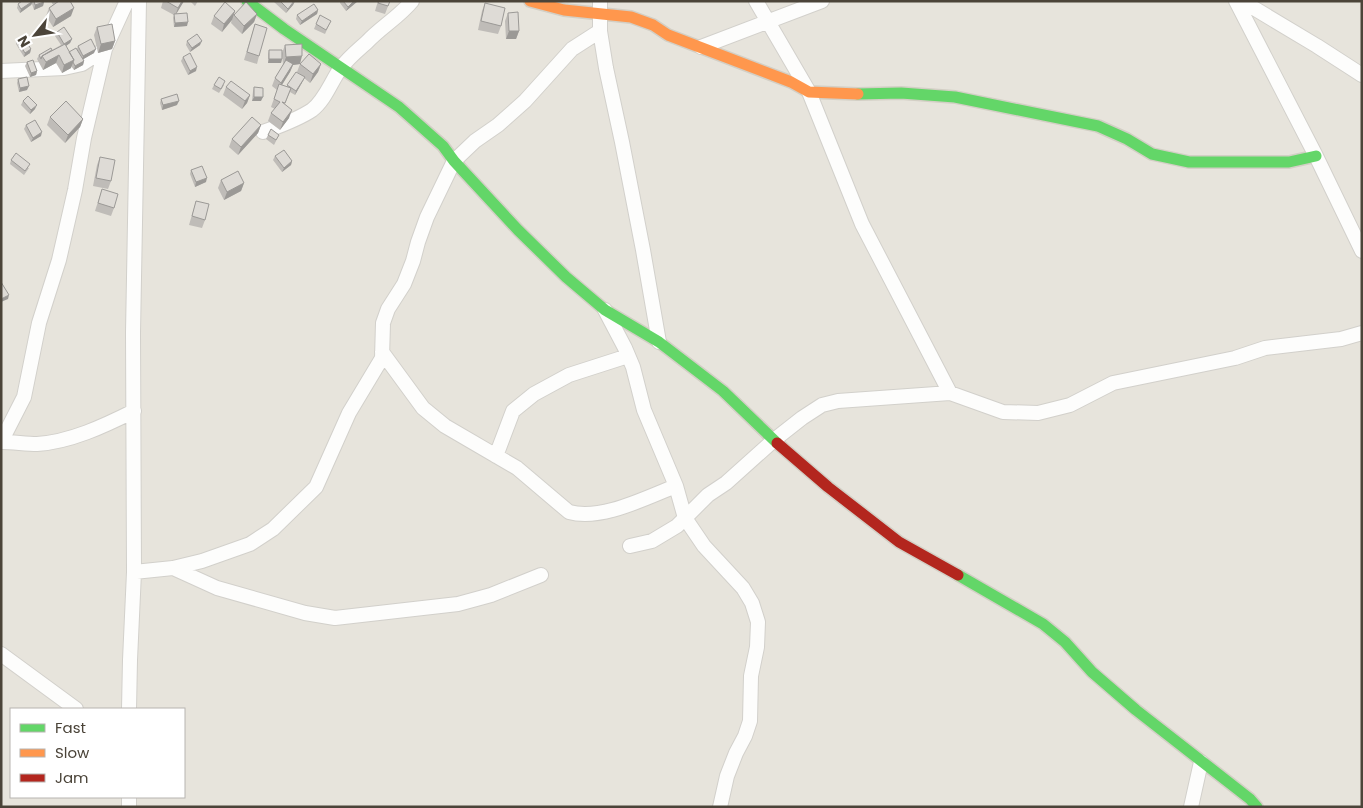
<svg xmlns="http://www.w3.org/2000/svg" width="1363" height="808" viewBox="0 0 1363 808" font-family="Poppins,sans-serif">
<rect width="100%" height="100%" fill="#f4f2ee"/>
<path fill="#e7e4dc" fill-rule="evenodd" d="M1 1H1362V807H1ZM11 709H184V797H11Z"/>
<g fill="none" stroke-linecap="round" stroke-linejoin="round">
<g stroke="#d2d0cb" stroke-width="16">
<path id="street" d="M600 1V31L606 68 622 142 643 250 659 342
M756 1 809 92 862 224 950 393
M1236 1 1316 156 1362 251
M1242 1 1317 46 1362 75
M701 47 822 1
M1 71 64 68 82 64 105 49
M263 132C279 126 297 120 312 110 325 100 331 82 340 69 347 59 358 50 367 42 381 27 399 17 412 1
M605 310 625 348 633 367 644 410 676 486 685 518 704 546 743 588 752 603 758 622 757 647 751 676 750 721 745 736 736 753 727 776 720 807
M382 352 423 408 445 426 517 468 569 512C601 521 645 498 676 486
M1 442 24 397 39 323 59 260 75 190 84 138 105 49 127 1
M2 442C13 442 26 444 37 444 70 442 104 426 134 411
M496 456 513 411 534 394 569 375 628 356
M630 546 652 541 677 526 708 495 726 483 774 440 802 418 822 405 838 401 950 393 1003 412 1038 413 1070 405 1113 383 1235 358 1265 348 1341 339 1362 333
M173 568 217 588 305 613 335 618 458 604 491 595 541 575
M134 572 173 568 202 561 250 544 273 529 316 487 349 413 382 358 383 323 388 309 404 284 413 261 418 242 427 217 454 161 475 141 498 125 525 101 572 49 600 31
M1 654 76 709
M129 709 130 660 134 572 133 333 139 1
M129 807V797
M1191 807 1201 762"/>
</g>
<g stroke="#d3cfc5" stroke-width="14">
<path id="fast" d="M247 1 284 29 399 107 443 146 454 161 518 230 566 277 605 310 659 342 723 391 777 443
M858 94 901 93 955 97 1098 126 1127 139 1152 154 1189 162H1289L1316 156
M958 575 1043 624 1065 642 1092 672 1136 710 1250 799 1257 807"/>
</g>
<g stroke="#d3cfc5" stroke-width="14">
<path id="slow" d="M530 1 564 10 631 17 653 25 668 35 791 82 809 92 858 94"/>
</g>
<g stroke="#d3cfc5" stroke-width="14">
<path id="jam" d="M777 443 828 487 899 542 958 575"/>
</g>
<use href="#street" stroke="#fdfdfc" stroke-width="14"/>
<use href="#fast" stroke="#63d668" stroke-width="11"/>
<use href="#slow" stroke="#ff974d" stroke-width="11"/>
<use href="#jam" stroke="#b3261e" stroke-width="11"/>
</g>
<path fill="#bfbcb8" d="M22 1H44V2L43 6 34 10 32 4 31 5 20 13 17 8 18 4Z
M51 1H70L71 16 53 27 46 16 49 8 53 5Z
M163 1H184L176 14 187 26 174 27 173 18 174 15 161 8Z
M190 1H198L195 6Z
M295 1 293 5 286 13 274 2Z
M340 1H358L346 11 340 3Z
M378 1H390L385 14 375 11Z
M485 3 501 26 498 34 478 30 482 11Z
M318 10 317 14 300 25 296 19 297 15Z
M235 11 234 14H257L254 22 242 34 231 23 232 19 222 32 211 24 214 16Z
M508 13 519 31 516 39H506L505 21Z
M331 21 325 34 314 29 316 24Z
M255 24 259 56 257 64 244 60Z
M97 27 115 41 112 49 98 53 94 35Z
M57 32 72 39 70 43 66 46 69 52 77 49 78 46 94 53 83 59 84 61 83 65 74 70 71 66V68L62 73 56 63 43 70 37 59 39 55 52 50 61 45 55 36Z
M17 40 31 49 30 53 24 57 16 44Z
M187 41 200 45 190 52 186 45Z
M285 45 300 64 293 65 290 72 282 85 287 87V85L300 74 297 72 300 64H321L318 72 310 83 304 78 295 95 290 92 285 104 289 118 280 130 268 121 271 113 275 109 271 107 277 90 272 86 275 78 283 65 282 54V59L281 63H268V54L269 50 282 53Z
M183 57 196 71 188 75 181 61Z
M27 62 37 71 36 75 30 77 25 66Z
M18 79 27 90 19 92 17 83Z
M214 85H224L219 93 212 89Z
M226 87 250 95 247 103 242 109 223 95Z
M254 87 261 101H252L253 91Z
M161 99 177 105 162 110 160 103Z
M23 101 35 109 30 114 21 105Z
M50 117 83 119 80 127 65 143 47 125Z
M26 125 41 136 31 142 24 129Z
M261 125 258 133 238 155 229 147 232 139Z
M268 135H279L274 145 266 139Z
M275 156 292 161 291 165 282 172 273 160Z
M100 157 111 181 108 189 93 186 97 165Z
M11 160 29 168 24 175 10 164Z
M191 170 206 182 195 187 190 174Z
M221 180 244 183 241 191 224 200 218 188Z
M102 189 114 208 111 216 95 211Z
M196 201 205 220 202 228 189 225Z"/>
<path fill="#9b9996" d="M33 1 31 5 20 13 21 9Z
M182 1H184L175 16 178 8Z
M295 1 293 5 286 13 288 9Z
M354 1H358L346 11 348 7Z
M44 2 43 6 34 10 35 5Z
M74 8 71 16 53 27 56 19Z
M318 10 317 14 300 25 302 21Z
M235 11 232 20 222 32 224 24Z
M257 14 254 22 242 34 244 26Z
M188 22 187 26 174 27 175 23Z
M509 31H519L516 39H506Z
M72 39 70 43 63 48 64 44Z
M115 41 112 49 98 53 101 44Z
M202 41 200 45 190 52 192 48Z
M31 49 30 53 24 57 25 53Z
M96 49 94 53 82 60 83 56Z
M59 55 56 63 43 70 46 62Z
M302 56 300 64 293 65 290 72 278 91 281 83 283 66 286 57Z
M269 59H282L281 63H268Z
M74 60 71 68 62 73 64 65Z
M84 61 83 65 74 70 75 66Z
M321 64 318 72 310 83 313 74Z
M197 67 196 71 188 75 190 71Z
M37 71 36 75 30 77 31 73Z
M305 77 303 81 295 95 296 91Z
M29 86 27 90 19 92 20 88Z
M250 95 247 103 242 109 245 101Z
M254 97H263L261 101H252Z
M179 101 177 105 162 110 163 105Z
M37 105 35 109 30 114 31 110Z
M292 110 289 118 280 130 283 122Z
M83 119 80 127 65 143 68 135Z
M261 125 258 133 238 155 241 147Z
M42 132 41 136 31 142 33 138Z
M292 161 291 165 282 172 284 168Z
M207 178 206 182 195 187 196 182Z
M244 183 241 191 224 200 227 192Z
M9 295 8 299 1 302V299Z"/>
<path fill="#dedbd6" stroke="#9b9996" d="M22 1H33L21 9 18 4Z
M34 1H44V2L35 5Z
M59 1H70L74 8 56 19 49 8Z
M166 1H182L178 8Z
M280 1H294L288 9Z
M343 1H354L348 7Z
M379 1H390L388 6 378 3Z
M225 2 235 11 224 24 214 16Z
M246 2 257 14 244 26 234 15Z
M485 3 505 8 501 26 481 21Z
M314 4 318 10 302 21 297 15Z
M518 12 519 31H509L508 13Z
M187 13 188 22 175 23 174 14Z
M320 15 331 21 326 30 316 24Z
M112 24 115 41 101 44 97 27Z
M255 24 267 28 259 56 247 52Z
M64 27 72 39 64 44 57 32Z
M197 34 202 41 192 48 187 41Z
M23 37 31 49 25 53 17 40Z
M91 39 96 49 83 56 78 46Z
M65 44 74 60 64 65 59 55 46 62 42 56Z
M302 44V56L286 57 285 45Z
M51 48 52 50 42 56 41 59 39 55Z
M76 48 84 61 75 66 73 62 74 60 69 52Z
M269 50H282V59H269Z
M190 53 197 67 190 71 183 57Z
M309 54 321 64 313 74 300 64Z
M33 60 37 71 31 73 27 62Z
M286 60 293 64 281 83 275 78Z
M296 72 305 77 296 91 287 85Z
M27 77 29 86 20 88 18 79Z
M219 77 225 81 221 89 214 85Z
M231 81 250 95 245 101 226 87Z
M279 84 291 88 285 103 282 102 292 110 283 122 271 113 280 102 274 99Z
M254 87 263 88V97H254Z
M177 94 179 101 163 105 161 99Z
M28 96 37 105 31 110 23 101Z
M66 101 83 119 68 135 50 117Z
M252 117 261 125 241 147 232 139Z
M35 120 42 132 33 138 26 125Z
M271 129 279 135 276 140 268 135Z
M284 150 292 161 284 168 275 156Z
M16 153 30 164 25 171 11 160Z
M100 157 115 160 111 181 96 178Z
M202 166 207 178 196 182 191 170Z
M238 171 244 183 227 192 221 180Z
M102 189 118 194 114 208 98 203Z
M196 201 209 204 205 220 192 216Z
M1 282 9 295 1 299Z"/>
<rect width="1363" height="808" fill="none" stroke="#4b4439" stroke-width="5"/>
<rect x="10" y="708" width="175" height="90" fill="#ffffff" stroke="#b7b4b0"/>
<rect x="20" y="724" width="25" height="8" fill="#63d668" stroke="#b7b4b0"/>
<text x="55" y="733" font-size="15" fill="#4b4439">Fast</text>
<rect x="20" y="749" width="25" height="8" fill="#ff974d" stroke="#b7b4b0"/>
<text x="55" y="758" font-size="15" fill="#4b4439">Slow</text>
<rect x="20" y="774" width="25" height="8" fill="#b3261e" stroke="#b7b4b0"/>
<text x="55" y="783" font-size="15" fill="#4b4439">Jam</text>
<g transform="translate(35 35) rotate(240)" stroke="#ffffff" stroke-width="4" paint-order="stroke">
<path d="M0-4L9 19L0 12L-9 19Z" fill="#4b4439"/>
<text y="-8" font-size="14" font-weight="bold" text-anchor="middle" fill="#4b4439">N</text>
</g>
</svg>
